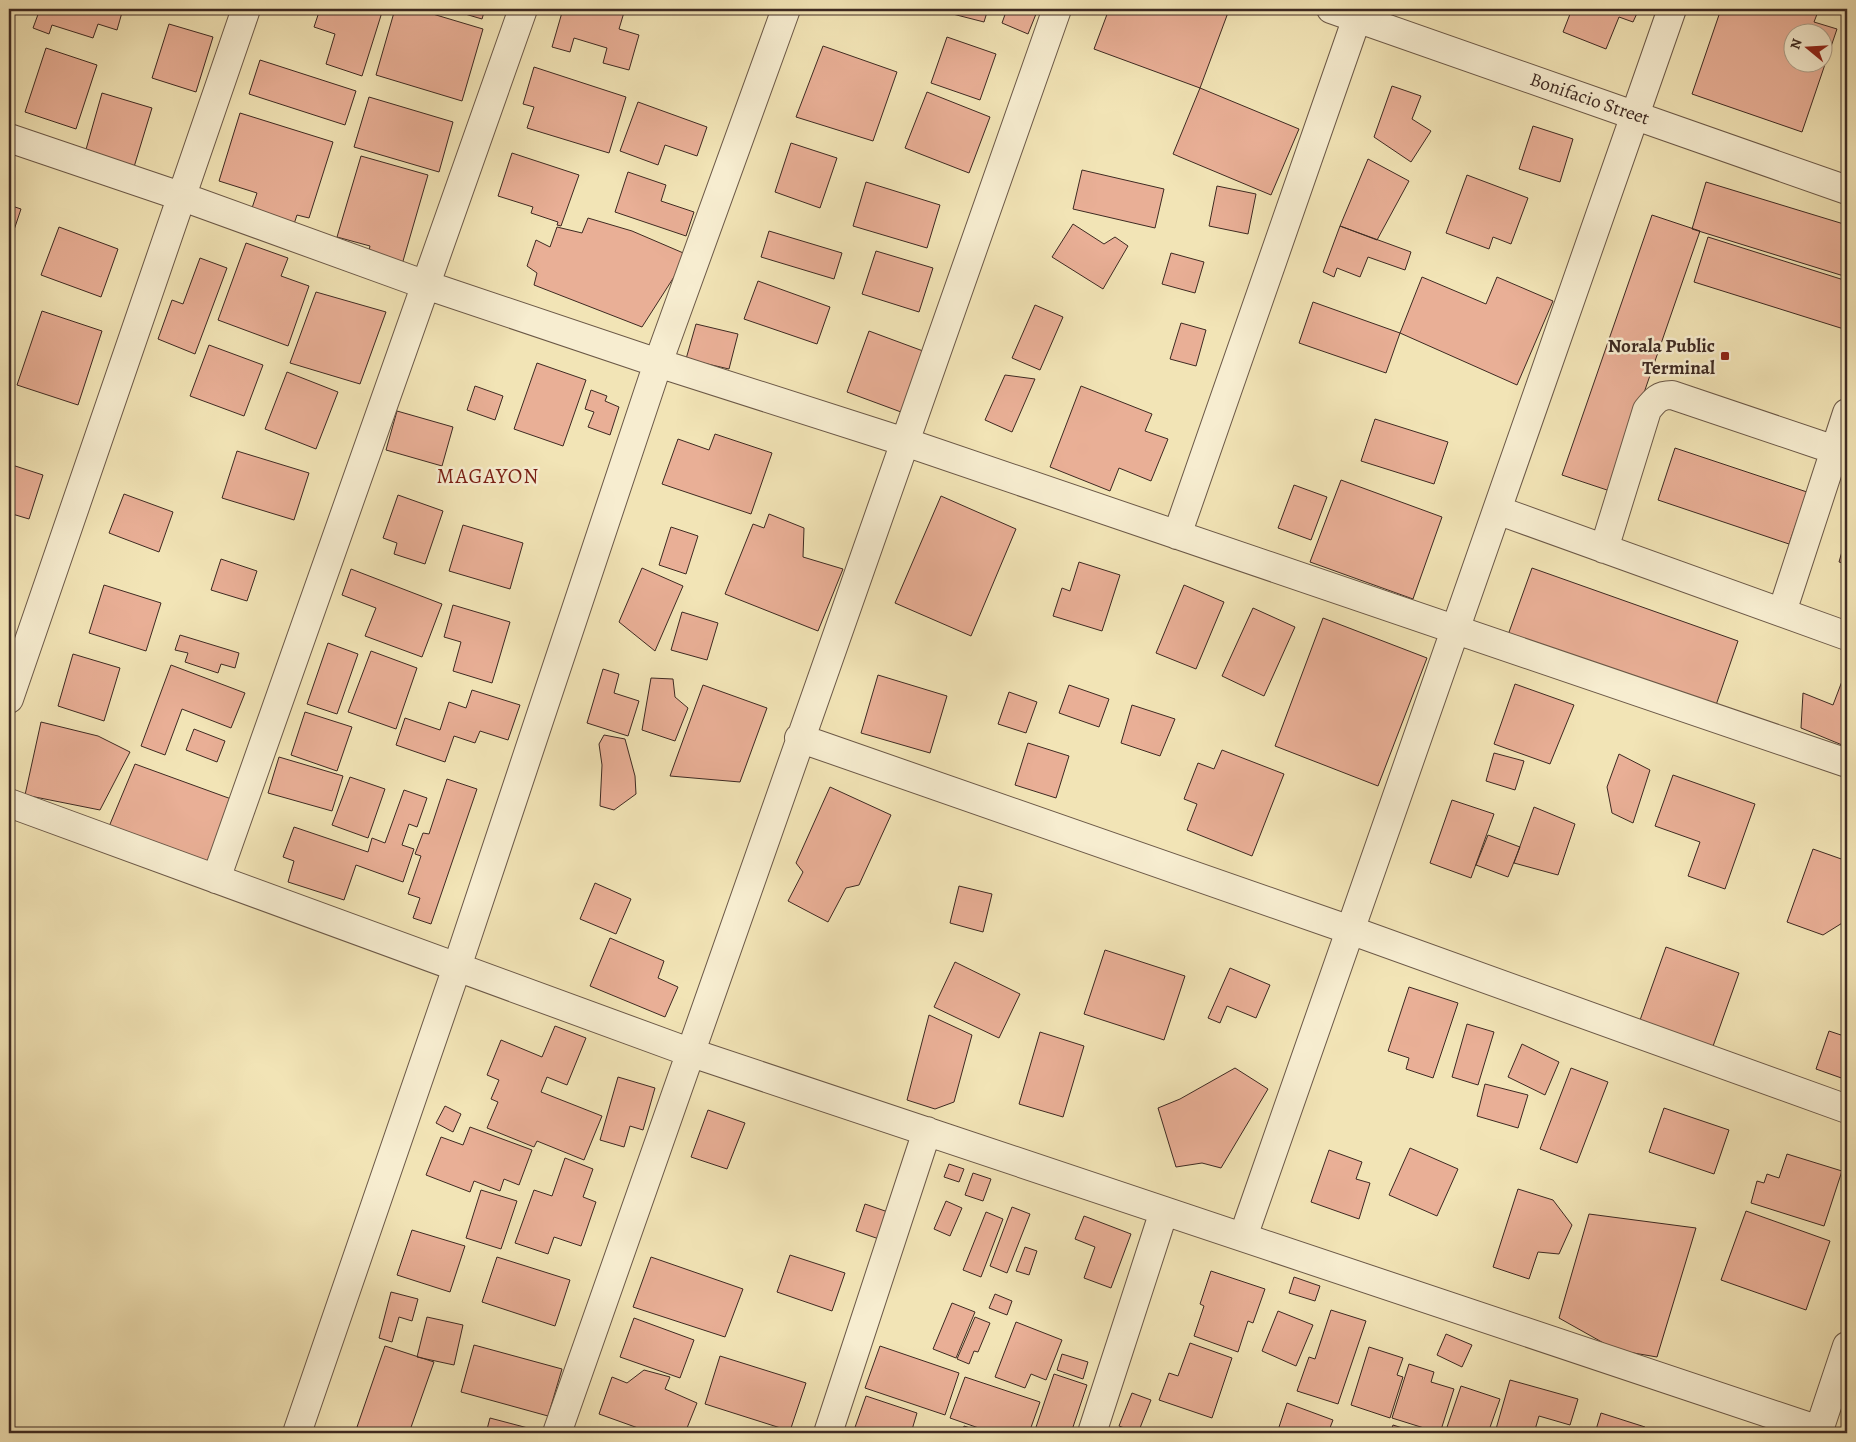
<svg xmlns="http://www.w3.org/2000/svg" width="1856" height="1442" viewBox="0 0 1856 1442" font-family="Alegreya,serif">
<rect width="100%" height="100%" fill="#f2e4b6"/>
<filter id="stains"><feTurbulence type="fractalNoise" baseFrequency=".004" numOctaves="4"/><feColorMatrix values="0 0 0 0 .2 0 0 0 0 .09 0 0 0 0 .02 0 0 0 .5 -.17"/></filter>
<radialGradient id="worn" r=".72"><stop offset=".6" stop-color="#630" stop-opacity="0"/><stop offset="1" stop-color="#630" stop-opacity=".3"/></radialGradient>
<path fill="#e9af96" stroke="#3e2a22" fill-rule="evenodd" d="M40 9H123L117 30 98 24 93 38 52 25 49 34 33 28Z
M320 9H383L362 76 326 64 335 34 314 27Z
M395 9H416L483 29 462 101 376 75Z
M448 9H485L482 19Z
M563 9H625L619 29 639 35 629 70 603 63 607 48 574 38 570 52 552 47Z
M941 9H988L984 22 941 11Z
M1007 9H1038L1028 34 1002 23Z
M1109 9 1229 10 1200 88 1094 49Z
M1572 9H1639L1633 22 1619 17 1606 49 1563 32Z
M1721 9H1819L1814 22 1837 29 1802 132 1692 94ZM1794 32H1824V62H1794Z
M169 24 213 37 196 92 152 78Z
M947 37 996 54 980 100 931 83Z
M823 46 897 72 873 141 796 117Z
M46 48 97 65 76 129 25 112Z
M260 60 356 91 345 125 249 94Z
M534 67 626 97 609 153 527 128 534 107 523 104Z
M1392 86 1421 96 1412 119 1431 131 1411 162 1374 137Z
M1200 88 1299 129 1271 195 1173 154Z
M927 92 990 117 969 173 905 148Z
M102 93 152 108 134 167 85 153Z
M369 97 453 122 439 172 354 147Z
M638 102 707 127 697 156 665 145 658 165 620 151Z
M240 113 333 142 309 218 297 215 292 230 249 217 257 193 219 181Z
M1533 126 1573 139 1560 182 1519 169Z
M791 143 837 158 820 208 775 192Z
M512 153 579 175 561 226 557 225 558 222 531 213 533 207 498 196Z
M361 156 428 175 401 268 367 259 370 246 337 237Z
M1368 159 1409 181 1377 240 1340 226Z
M1082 170 1164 189 1155 228 1073 209Z
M628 172 666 185 661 201 694 212 686 236 615 212Z
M1467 175 1528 198 1511 244 1493 237 1489 249 1446 233Z
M866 182 940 205 927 248 853 226Z
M1706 182 1847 225V277L1692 229Z
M1217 186 1256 194 1248 234 1209 226Z
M9 205 21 209 10 242H9Z
M1652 215 1700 231 1610 491 1562 475Z
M588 218 632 231 688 255 642 327 534 285 537 273 527 266 536 240 550 247 557 227 582 233Z
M1073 224 1104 244 1115 237 1128 246 1103 289 1052 257Z
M1340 226 1411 252 1405 270 1368 257 1360 277 1337 268 1334 277 1323 272Z
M59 227 118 249 101 297 41 275Z
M769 231 842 253 834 279 761 257Z
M1708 237 1847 281V330L1694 282Z
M246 243 288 258 281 276 309 286 288 346 218 320Z
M876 251 933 268 919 312 862 294Z
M1171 253 1204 262 1195 293 1162 284Z
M200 258 227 268 195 354 158 339 172 300 183 304Z
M1422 277 1486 304 1497 277 1553 301 1517 385 1400 333Z
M758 281 830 307 817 344 744 319Z
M316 292 386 312 360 384 290 363Z
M1313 302 1400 333 1386 373 1299 343Z
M1035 305 1063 317 1040 370 1012 358Z
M42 311 102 331 78 405 17 385Z
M1181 323 1206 330 1196 366 1170 359Z
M696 324 738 334 729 369 686 359Z
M869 331 923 351 901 412 847 392Z
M209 345 263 365 244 416 190 396Z
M537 363 586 380 563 446 514 429Z
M287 372 338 392 316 449 265 429Z
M1005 375 1035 379 1012 432 985 420Z
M475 386 503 396 495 420 467 410Z
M1081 386 1152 414 1145 431 1168 439 1151 481 1119 468 1110 491 1050 467Z
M591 390 607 396 605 401 619 407 610 435 588 427 594 412 585 409Z
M397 411 453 427 442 466 386 450Z
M1375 419 1448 442 1434 484 1361 461Z
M715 434 772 453 751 514 662 484 678 439 709 450Z
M1675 448 1807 492 1789 544 1658 500Z
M237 451 309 473 294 520 222 498Z
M9 464 43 475 29 519 9 513Z
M1341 480 1442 517 1413 599 1310 562Z
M1294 485 1327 497 1311 540 1278 528Z
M124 494 173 512 159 552 109 533Z
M398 495 443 511 425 564 394 554 397 543 383 538Z
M941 496 1016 529 971 636 895 603Z
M769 514 804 528 803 557 843 569 818 631 725 594 753 524 764 528Z
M463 525 523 543 510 589 449 571Z
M671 527 698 536 686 574 659 565Z
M1847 534V564L1839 562Z
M221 559 257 571 247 601 211 590Z
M1079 562 1120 575 1102 631 1053 616 1062 588 1070 591Z
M642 568 683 586 655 651 619 622Z
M1532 568 1738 641 1715 708 1508 635Z
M351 569 442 604 422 657 365 636 376 608 342 595Z
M104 585 161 603 146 651 89 633Z
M1184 585 1224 602 1196 669 1156 653Z
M453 605 510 622 492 683 453 671 461 642 444 637Z
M1253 608 1295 627 1264 696 1222 676Z
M682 612 718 623 707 660 671 650Z
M1323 618 1427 658 1378 786 1275 746Z
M180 635 239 653 235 668 221 664 218 673 185 662 188 653 175 650Z
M328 643 358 654 337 714 307 704Z
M371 651 417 668 396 729 348 712Z
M73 654 120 668 104 721 58 706Z
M171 665 245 693 231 728 182 709 165 755 141 746Z
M1847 668V747L1801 728 1803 693 1833 705Z
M603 669 619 674 614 693 639 701 628 736 587 723Z
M878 675 947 696 930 753 861 733Z
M651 678 673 679 675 697 688 708 675 741 642 730Z
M1515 684 1574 705 1550 764 1494 744Z
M703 685 767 708 740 782 670 776Z
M1069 685 1109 699 1099 727 1059 713Z
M472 690 520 705 508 740 480 731 475 743 454 736 445 762 396 745 405 718 440 730 449 702 466 708Z
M1009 692 1037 702 1026 733 998 724Z
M1132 705 1175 719 1160 756 1121 743Z
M305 712 352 727 337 771 291 755Z
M41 722 98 736 130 752 100 810 25 795Z
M194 729 225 741 217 762 186 750Z
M604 735 625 739 635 776 636 794 614 810 600 806 602 765 599 744Z
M1028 743 1069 756 1056 798 1015 785Z
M1222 750 1284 774 1252 856 1187 830 1197 804 1184 799 1198 763 1214 769Z
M1494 753 1524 761 1515 790 1486 781Z
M1619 754 1650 770 1633 823 1612 813 1607 787Z
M279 757 343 776 332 811 268 793Z
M135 764 234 800 217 865 108 829Z
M1673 775 1755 804 1725 889 1688 876 1700 842 1655 826Z
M350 777 385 789 368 838 332 825Z
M447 779 477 789 431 924 413 918 420 898 408 894 421 856 415 854 423 833 429 834Z
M830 787 891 815 859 885 846 888 828 922 788 901 803 872 796 863Z
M404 790 427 798 417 827 409 824 402 845 414 849 403 882 356 865 344 900 288 882 294 861 283 857 294 827 368 852 372 838 385 843Z
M1452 800 1494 814 1471 878 1430 863Z
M1534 807 1575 824 1558 875 1514 863Z
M1488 835 1520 847 1508 877 1476 865Z
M1813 849 1847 861V920L1823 935 1787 922Z
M595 883 631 899 616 934 580 919Z
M959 886 992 894 983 932 950 923Z
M610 938 664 961 658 978 678 987 665 1017 590 986Z
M1666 947 1739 973 1712 1049 1639 1023Z
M1105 950 1185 976 1164 1040 1084 1014Z
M955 962 1020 994 999 1038 934 1007Z
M1230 968 1270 985 1256 1018 1227 1006 1220 1023 1208 1018Z
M1409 987 1458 1003 1433 1078 1406 1069 1409 1058 1388 1051Z
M929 1015 972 1035 954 1102 935 1109 907 1100Z
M1467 1024 1494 1032 1478 1085 1452 1077Z
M555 1026 586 1038 567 1085 547 1077 541 1092 602 1116 584 1160 537 1141 534 1147 487 1128 498 1102 491 1099 499 1080 487 1075 501 1040 542 1057Z
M1829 1031 1847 1037V1080L1816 1069Z
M1040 1032 1084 1046 1063 1117 1019 1104Z
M1522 1044 1559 1062 1545 1095 1508 1077Z
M1235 1068 1268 1089 1221 1168 1202 1163 1176 1167 1158 1108 1180 1099Z
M1571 1068 1608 1082 1577 1163 1540 1149Z
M618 1077 655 1088 643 1130 630 1126 624 1147 600 1140Z
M1485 1084 1528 1095 1518 1128 1477 1116Z
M445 1106 461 1114 453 1132 436 1123Z
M1664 1108 1729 1130 1714 1174 1649 1152Z
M708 1110 745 1123 727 1169 691 1157Z
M470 1127 532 1150 519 1185 504 1179 500 1191 474 1181 470 1192 426 1175 441 1137 463 1145Z
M1410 1148 1458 1169 1437 1216 1389 1195Z
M1329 1150 1362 1162 1356 1179 1370 1183 1359 1219 1311 1202Z
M1787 1154 1842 1171 1824 1226 1751 1203 1757 1181 1764 1183 1767 1174 1779 1178Z
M565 1158 593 1169 583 1197 596 1202 581 1246 554 1237 548 1254 515 1243 534 1190 552 1196Z
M949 1164 964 1169 959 1182 944 1177Z
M973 1173 991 1179 983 1201 965 1195Z
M1518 1189 1553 1200 1572 1225 1559 1254 1538 1252 1529 1279 1493 1267Z
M481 1190 517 1201 501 1249 466 1238Z
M946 1201 962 1208 950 1236 934 1229Z
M865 1204 888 1212 879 1239 856 1231Z
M1012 1207 1030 1214 1007 1273 990 1266Z
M1746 1211 1830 1241 1806 1310 1721 1280Z
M986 1212 1003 1219 981 1277 963 1270Z
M1589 1214 1696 1228 1657 1357 1616 1350 1559 1318Z
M1084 1216 1131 1234 1111 1288 1084 1278 1095 1247 1075 1239Z
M412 1230 465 1246 450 1292 397 1275Z
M1025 1247 1037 1251 1029 1275 1016 1271Z
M790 1255 845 1273 832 1311 777 1292Z
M497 1257 570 1280 555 1326 482 1302Z
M651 1257 743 1289 725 1337 633 1307Z
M1211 1271 1265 1289 1253 1323 1248 1321 1238 1352 1194 1336 1204 1306 1200 1304Z
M1294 1277 1320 1286 1315 1301 1289 1293Z
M391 1292 418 1299 412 1321 399 1317 392 1342 379 1338Z
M995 1294 1012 1301 1007 1315 989 1308Z
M952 1303 975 1312 956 1358 933 1349Z
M1331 1310 1366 1321 1338 1404 1297 1391 1309 1357 1315 1359Z
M1278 1311 1313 1325 1296 1366 1262 1351Z
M427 1317 463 1325 454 1365 417 1357Z
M975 1317 990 1323 978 1352 974 1351 969 1364 957 1359Z
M634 1318 694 1340 680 1378 620 1357Z
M1016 1322 1062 1340 1046 1380 1031 1374 1025 1388 995 1377Z
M1446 1334 1472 1345 1462 1367 1437 1355Z
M1190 1343 1232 1358 1212 1418 1159 1400 1169 1373 1178 1376Z
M474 1345 562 1369 548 1416 461 1392Z
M385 1346 434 1362 409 1433H375L357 1427Z
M880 1346 959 1373 945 1415 865 1388Z
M1369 1347 1403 1358 1397 1375 1403 1377 1390 1418 1351 1405Z
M1062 1354 1088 1362 1083 1379 1057 1370Z
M720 1356 806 1383 790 1431 705 1404Z
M1409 1364 1434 1372 1431 1382 1454 1389 1440 1433 1392 1418Z
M644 1370 670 1377 665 1389 697 1403 685 1433H652L599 1414 612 1377 627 1383Z
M1054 1374 1087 1385 1071 1433H1034Z
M965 1377 1040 1402 1029 1433H993L950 1418Z
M1510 1380 1578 1399 1570 1425 1539 1416 1534 1433H1510L1496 1429Z
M1461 1386 1500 1399 1488 1433H1445Z
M1132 1393 1151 1400 1138 1433 1119 1426Z
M866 1396 917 1413 911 1433H853Z
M1287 1403 1333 1420 1328 1433H1277Z
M1601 1413 1645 1427 1643 1433H1595Z
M490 1418 543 1432 542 1433H486Z
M1393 1425 1412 1431 1411 1433H1390Z
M964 1426 986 1433H962Z"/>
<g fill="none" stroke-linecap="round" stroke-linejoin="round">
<g stroke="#6b5847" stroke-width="30">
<path id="minor" d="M1331 9 1847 190
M9 138 183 197 426 285 658 363 905 442 1847 763
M1497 510 1847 636
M1177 535 1360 9
M1604 549 1647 410C1655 400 1659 395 1672 395L1835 450
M1782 612 1847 413
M9 699 246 9
M799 738 1350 930 1847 1109
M9 803 689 1052 1819 1430 1847 1346
M216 879 523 9
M1243 1237 1672 9
M297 1433 457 967 658 363 786 9
M557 1433 1057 9
M828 1433 927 1131
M1092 1433 1164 1211"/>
</g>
<use href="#minor" stroke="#f7edd0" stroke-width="28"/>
</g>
<rect fill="#8f2418" stroke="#f7edd0" stroke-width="2" x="1720" y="351" width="10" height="10" rx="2.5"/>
<g text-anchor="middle" stroke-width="5" stroke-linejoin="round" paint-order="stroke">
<g font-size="19" fill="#3e2a22" stroke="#f7edd0">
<text transform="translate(1590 98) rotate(19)" y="7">Bonifacio Street</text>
</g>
<g font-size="19" font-weight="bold" fill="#3e2a22" stroke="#f7edd0" text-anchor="end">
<text x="1715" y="352">Norala Public<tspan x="1715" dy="22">Terminal</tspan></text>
</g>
<g font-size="21" letter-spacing="1" fill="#7a1f14" stroke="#f7edd0">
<text x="488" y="483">MAGAYON</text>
</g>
</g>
<rect width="1856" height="1442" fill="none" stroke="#f2e4b6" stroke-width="30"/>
<rect x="10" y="10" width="1836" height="1422" fill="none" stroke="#3e2a22" stroke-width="2.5"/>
<rect x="15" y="15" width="1826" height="1412" fill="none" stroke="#3e2a22"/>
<g transform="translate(1808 48) rotate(288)"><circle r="24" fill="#f7edd0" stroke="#ad9f8a"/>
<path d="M0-4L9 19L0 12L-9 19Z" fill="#8f2418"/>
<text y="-8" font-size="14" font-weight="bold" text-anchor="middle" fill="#3e2a22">N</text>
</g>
<rect width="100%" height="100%" filter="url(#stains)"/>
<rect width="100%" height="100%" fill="url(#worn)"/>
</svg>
